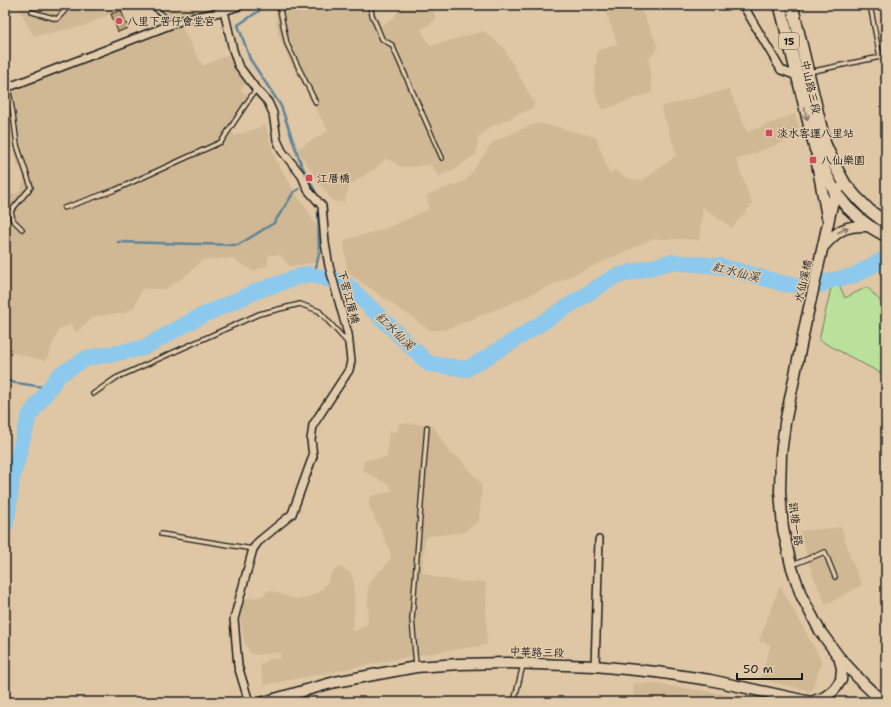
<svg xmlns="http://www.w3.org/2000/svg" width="891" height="707" viewBox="0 0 891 707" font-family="'Shantell Sans','LXGW WenKai TC',sans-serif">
<rect width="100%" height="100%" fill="#dfc6a4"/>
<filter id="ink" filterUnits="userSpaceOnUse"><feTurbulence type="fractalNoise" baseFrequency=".025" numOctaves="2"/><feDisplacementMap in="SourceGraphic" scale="8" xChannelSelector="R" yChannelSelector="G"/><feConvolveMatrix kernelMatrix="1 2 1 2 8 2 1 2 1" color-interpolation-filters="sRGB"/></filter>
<g filter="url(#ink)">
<path fill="#d0b895" d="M17 5H112L113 13 83 26 34 36Z
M151 5H222L179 23 203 66 227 55 245 83 241 90 251 99 233 126 232 131 234 136 265 125 276 160 299 199 306 208 316 226 319 235V262L290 266 280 255H269L267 266 253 271 232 258 202 260 188 274 165 289H142L134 308 124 313 95 316 76 332 71 324 59 329 46 361 5 351V195L17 193 20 190 23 182V175L15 159 8 85 159 23Z
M275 5H373L381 26 395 17 399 5H431L436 19 421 30 430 46 484 31 504 48 534 103 533 108 490 127 478 137 477 153 454 170 439 176 430 164 420 166 402 167 386 158 380 165 350 185 344 202 333 201 322 187 297 149 328 131 290 61 278 33Z
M603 5H639L658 47 649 59 652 92 603 110 594 89 597 51 618 44Z
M729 89 747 132 795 114 799 127 791 139 736 160 752 204 732 228 703 207 699 240 680 239H652L521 299 450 328 441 330H430L347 272 344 240 385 229 429 209 427 195 460 183 466 180 493 142 529 126 538 124H544L596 137 609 174 614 170 627 178 642 181 677 155 661 107Z
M399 423 433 425 450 454 460 458 481 484 482 491 479 520 464 532 429 536 425 538 422 572 434 577 464 582H486L487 645 418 655 264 685 260 665 270 659H280V652L256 655 250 653 244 642 240 614 246 598H255L262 596 269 590 291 598 305 599 323 589 333 572 340 567 350 572 354 583V620L351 630 356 631 367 624 368 614V587L377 573 384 567 391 558 389 548 372 513 368 502 371 496 393 491 388 484 362 470 365 460 387 458 389 431 397 432Z
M841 527 851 559 862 585 826 605 812 573 800 531Z
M780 585 822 662 811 691 760 679 771 645 759 641Z
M633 683 656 684 719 693 755 702H634Z"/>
<path fill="#bae19c" stroke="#6b7e5c" d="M838 282 845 298 867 287 881 302 886 297V376L819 340 832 284Z"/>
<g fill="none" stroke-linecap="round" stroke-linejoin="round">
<path stroke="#5f8499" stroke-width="2.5" d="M260 7 259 11 238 25 250 59 281 106 301 164 317 195
M118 242 238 245 274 223 294 192 299 189
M314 276 319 254 318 211
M5 377 10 382 50 388"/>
<path stroke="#8cc9ec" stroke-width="16" d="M5 526 8 513 12 479 29 416 59 375 87 358 117 353 143 348 197 318 257 291 307 274 345 283 429 364 467 369 507 345 614 277 671 262 720 266 785 284 814 287 832 280 853 276 886 258"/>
</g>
<path fill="#bca078" stroke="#1c1c1c" d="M121 10 128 28 118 32 111 14Z"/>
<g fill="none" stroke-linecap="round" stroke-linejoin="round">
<g stroke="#1c1c1c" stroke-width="6">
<path id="lane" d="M151 5 172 23
M279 5 287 44 316 103
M370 5 372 15 382 39 392 45 442 158
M870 5 880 57
M32 12 57 19 70 5
M809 72 880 57H886
M8 86 13 114 17 145 31 187 11 211 13 220 22 229
M64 208 115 190 221 142 256 89
M93 394 116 378 259 314 300 304 319 311 347 342
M161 534 253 549
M792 565 825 552 835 577
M416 665 412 619 427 427
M514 702 523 665"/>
</g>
<g stroke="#1c1c1c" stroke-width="10">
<path id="street" d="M743 5 781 70 797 76 800 75
M224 11 233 50 238 65 256 89 268 102 273 113 277 140 282 151 302 176 308 190 322 206 325 243 329 266 348 334 351 361 349 370 313 425 311 440 313 456 292 514 258 542 253 549 234 619 238 666 249 702
M5 87 14 85 183 20 224 11 242 5
M595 666 599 540"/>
</g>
<g stroke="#1c1c1c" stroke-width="13">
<path id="secondary" d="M816 158 825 206 827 217
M839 189 835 192 806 321 785 423 781 454 780 491 783 529 791 565 801 595 820 631 839 657 863 683 883 702
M823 247C838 230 845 225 869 226
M264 702 335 682 416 667 459 664 507 663 595 666 656 672 710 680 811 702
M811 702 825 697 834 690 841 680 842 668 839 657"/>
</g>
<g stroke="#1c1c1c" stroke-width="14">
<path id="primary" d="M780 5 815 148 826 174 835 192 847 207 860 219 869 226 886 236
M792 5 825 144 835 166 845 184 857 198 869 210 886 223"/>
</g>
<use href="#lane" stroke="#e3ccac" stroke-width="3.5"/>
<use href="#street" stroke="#e3ccac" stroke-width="7"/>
<use href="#secondary" stroke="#e3ccac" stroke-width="10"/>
<use href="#primary" stroke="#e3ccac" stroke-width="11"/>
</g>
<defs><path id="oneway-shaft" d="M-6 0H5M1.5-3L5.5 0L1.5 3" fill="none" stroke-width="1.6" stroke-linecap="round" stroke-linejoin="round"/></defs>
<g stroke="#807464">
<use href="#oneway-shaft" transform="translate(806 114) rotate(76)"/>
<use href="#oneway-shaft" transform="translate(843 230) rotate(-27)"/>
</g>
</g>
<g fill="#d1495b" stroke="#e3ccac" stroke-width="1.5">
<circle cx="119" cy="21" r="4"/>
<rect x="765" y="129" width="8" height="8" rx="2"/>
<rect x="809" y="156" width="8" height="8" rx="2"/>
<rect x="305" y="174" width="8" height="8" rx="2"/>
</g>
<g text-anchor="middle" stroke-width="3" stroke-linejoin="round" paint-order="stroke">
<rect fill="#e3ccac" stroke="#585147" stroke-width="1" x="779" y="33" width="20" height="16" rx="3"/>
<g font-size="10" font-weight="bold" fill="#1c1c1c">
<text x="789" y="45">15</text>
</g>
<g font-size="11" fill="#1c1c1c" stroke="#e3ccac" text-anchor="start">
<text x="127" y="25">八里下罟仔會堂宮</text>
<text x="777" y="137">淡水客運八里站</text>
<text x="821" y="164">八仙樂園</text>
<text x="317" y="182">江厝橋</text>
</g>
<g font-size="11" fill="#1c1c1c" stroke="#e3ccac">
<text transform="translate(811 87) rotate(77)" y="4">中山路三段</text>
<text transform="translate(803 281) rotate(-77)" y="4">水仙溪橋</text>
<text transform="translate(349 297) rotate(75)" y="4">下罟江厝橋</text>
<text transform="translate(796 524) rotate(82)" y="4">訊塘一路</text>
<text transform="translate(537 652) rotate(2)" y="4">中華路三段</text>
</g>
<g font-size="12" font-style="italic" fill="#323f46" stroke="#e3ccac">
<text transform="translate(736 272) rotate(14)" y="4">紅水仙溪</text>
<text transform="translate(395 331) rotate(44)" y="4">紅水仙溪</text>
</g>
</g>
<rect width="891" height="707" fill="none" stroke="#e3ccac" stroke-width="20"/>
<rect x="10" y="10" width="871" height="687" fill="none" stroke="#1c1c1c" stroke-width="1.5" filter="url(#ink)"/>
<path d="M737 673v6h65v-6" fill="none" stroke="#1c1c1c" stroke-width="2"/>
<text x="743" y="673" font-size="12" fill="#1c1c1c" stroke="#e3ccac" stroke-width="3" paint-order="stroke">50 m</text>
</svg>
